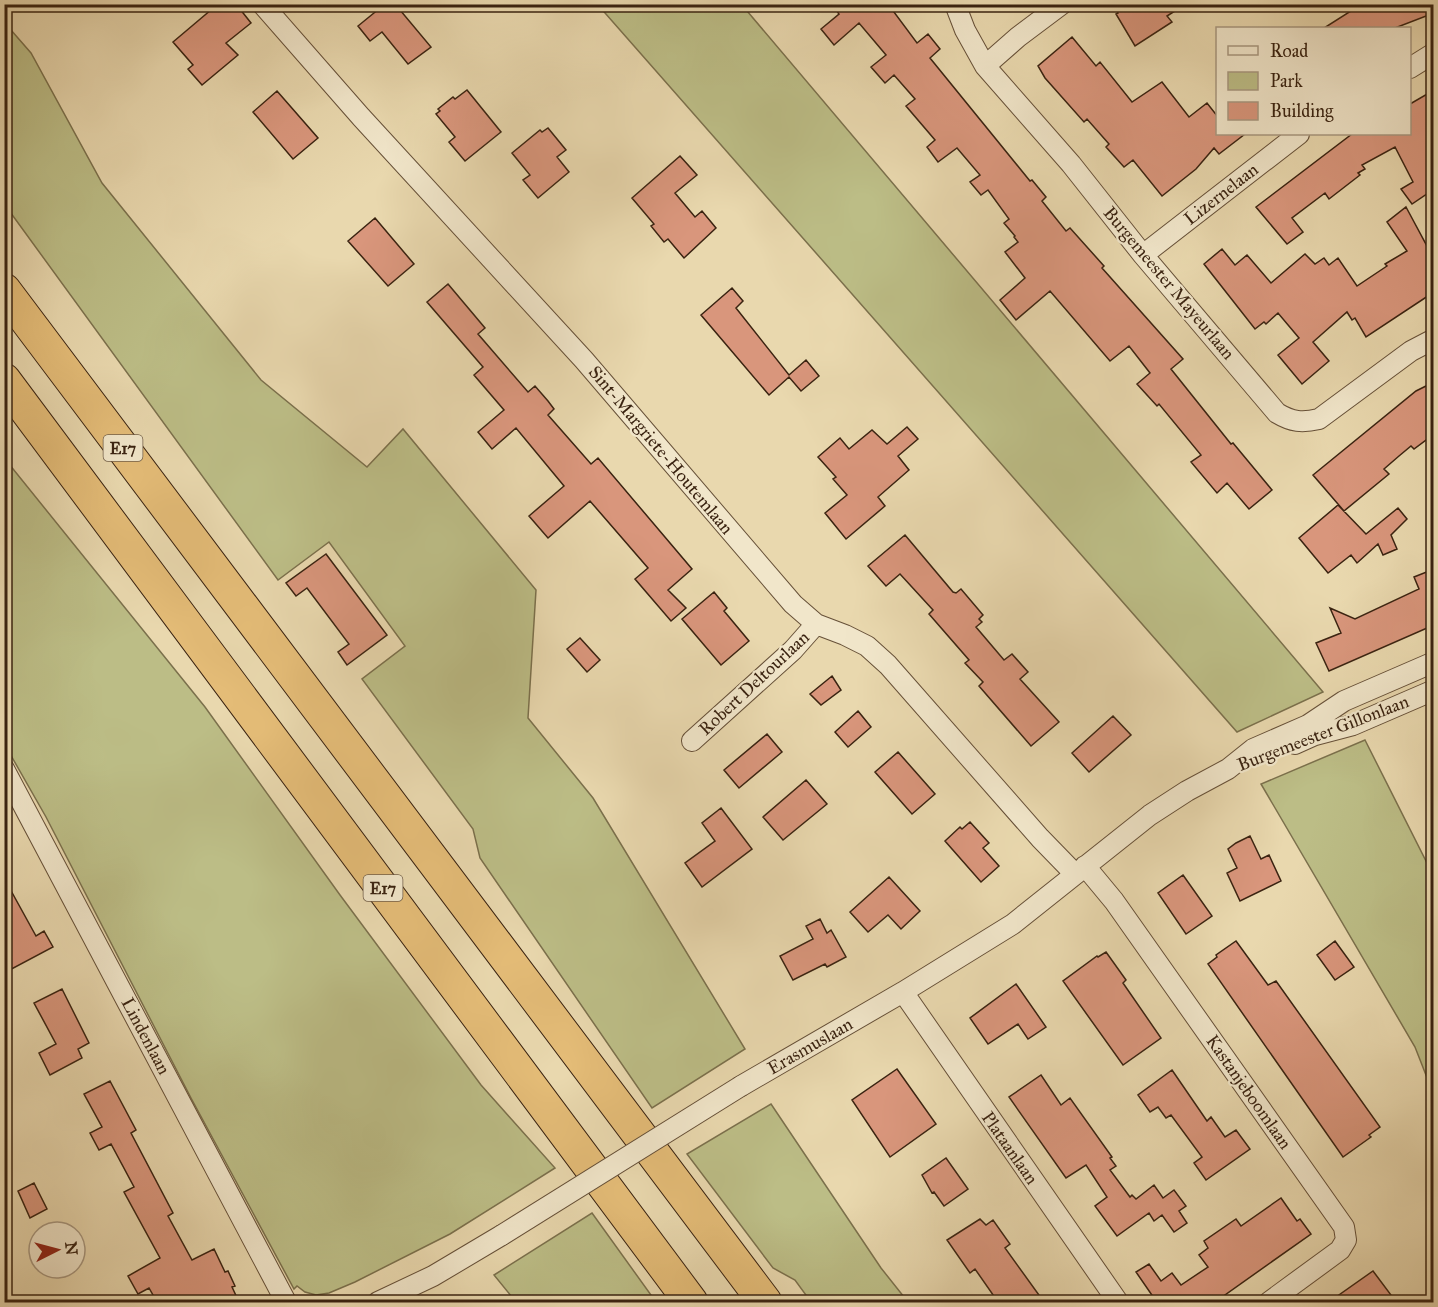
<svg xmlns="http://www.w3.org/2000/svg" width="1438" height="1307" viewBox="0 0 1438 1307" font-family="'IM FELL Great Primer',serif">
<rect width="100%" height="100%" fill="#e9d8ae"/>
<filter id="stains"><feTurbulence type="fractalNoise" baseFrequency=".00333" numOctaves="4"/><feColorMatrix values="0 0 0 0 .2 0 0 0 0 .09 0 0 0 0 .02 0 0 0 .5 -.17"/></filter>
<radialGradient id="worn" r=".72"><stop offset=".6" stop-color="#630" stop-opacity="0"/><stop offset="1" stop-color="#630" stop-opacity=".3"/></radialGradient>
<path fill="#bcbd86" stroke="#7b704c" stroke-width="1.5" d="M598 5H742L1323 692 1237 732Z
M4 22 31 53 102 183 261 380 367 467 403 429 536 590 528 718 593 798 745 1049 652 1108 480 858 473 829 362 679 405 646 329 542 278 580 5 205Z
M5 459 205 707 340 895 481 1085 555 1168 450 1234 355 1282 329 1293 316 1295 305 1292 297 1286 294 1289 191 1098 46 817 5 745Z
M1365 740 1433 875V1093L1415 1047 1261 784Z
M771 1104 881 1268 908 1302H811L795 1280 773 1268 687 1154Z
M592 1213 656 1302H516L494 1275Z"/>
<path fill="#d9967c" stroke="#3a2311" stroke-width="1.5" d="M218 4H236L251 23 226 43 238 55 202 85 188 69 193 65 173 42Z
M385 4H395L431 47 408 64 382 32 370 41 358 26Z
M832 4H888L917 43 928 34 940 49 930 58 1030 181 1032 180 1046 197 1042 201 1066 231 1070 228 1104 266 1102 268 1183 359 1171 369 1231 444 1233 443 1272 490 1249 509 1227 483 1217 493 1191 462 1201 455 1159 404 1157 406 1137 384 1150 373 1129 346 1110 361 1050 291 1016 320 1000 300 1025 278 1005 252 1018 242 1014 237 1015 236 1004 223 1009 219 988 190 981 195 970 182 980 175 957 148 938 162 927 147 935 140 906 106 915 99 894 75 885 83 871 67 886 55 859 23 834 45 821 29 839 14Z
M1112 4H1186L1167 16 1172 22 1135 46 1116 14 1118 13Z
M1348 4H1434V13L1395 28H1324L1351 11Z
M1072 37 1096 66 1100 62 1132 102 1162 82 1189 117 1207 103 1218 117V134H1245L1219 154 1214 148 1196 169 1162 196 1133 160 1124 167 1106 147 1109 144 1087 119 1084 122 1045 78 1038 66Z
M467 90 501 132 465 161 449 142 455 137 436 114 440 111 438 109 453 97 455 99Z
M1434 90V189L1412 204 1401 189 1413 182 1395 147 1362 165 1365 169 1358 173 1360 175 1329 199 1325 193 1292 218 1303 232 1287 244 1256 207 1352 134H1410V104Z
M277 91 318 138 293 159 253 112Z
M548 128 566 150 557 157 569 172 538 198 523 180 530 175 512 153 540 130 542 132Z
M680 156 697 175 675 193 695 217 702 211 716 228 684 258 668 239 664 242 651 226 654 224 632 198Z
M1406 207 1427 246 1434 244V292L1366 337 1355 318 1352 320 1347 312 1313 342 1329 361 1302 384 1278 355 1299 338 1278 313 1266 324 1264 322 1255 329 1204 264 1222 249 1235 265 1247 255 1271 283 1305 254 1315 264 1324 258 1329 265 1338 258 1357 286 1387 266 1385 264 1407 251 1387 222Z
M375 218 414 264 388 286 348 241Z
M448 284 485 328 478 334 528 392 535 386 548 401 554 409 548 415 591 464 598 458 692 569 668 590 686 608 671 621 635 579 648 568 590 501 548 538 529 516 564 486 516 428 492 449 478 432 504 410 474 375 483 367 427 302Z
M732 288 743 301 736 308 789 375 806 360 819 376 801 391 789 377 769 395 701 315Z
M1434 382V434L1414 449 1411 446 1399 456 1384 469 1389 474 1344 511 1313 475 1416 391Z
M907 427 918 439 898 456 909 470 878 497 885 506 846 539 825 513 847 495 833 479 836 477 818 457 840 438 849 449 872 430 887 444Z
M1338 505 1366 534 1398 508 1407 519 1391 535 1397 549 1383 555 1378 544 1357 563 1351 555 1328 573 1299 538Z
M905 535 953 592 956 593 961 589 983 615 979 619 982 622 976 627 1004 660 1012 654 1028 672 1020 679 1059 722 1031 746 979 686 983 682 965 663 969 660 929 614 933 610 900 574 886 586 868 566Z
M326 554 387 635 347 665 338 652 349 644 307 588 296 596 286 583Z
M1434 569V625L1329 671 1316 643 1341 633 1330 608 1355 619 1419 589 1414 577Z
M714 592 727 608 724 611 749 641 721 665 682 619Z
M580 638 600 660 587 672 567 649Z
M832 676 841 690 821 705 810 694Z
M858 711 871 727 848 747 835 732Z
M1113 716 1131 735 1089 772 1072 753Z
M767 734 782 752 739 788 724 770Z
M898 752 935 794 912 814 875 772Z
M806 780 827 804 783 840 763 817Z
M721 808 752 849 702 887 685 863 715 841 702 823Z
M970 822 989 843 983 848 999 866 981 882 945 841 960 827 962 829Z
M1250 836 1261 859 1269 855 1281 881 1240 901 1227 873 1237 868 1228 849 1236 843Z
M1183 875 1212 916 1186 934 1158 893Z
M889 877 920 911 901 929 888 915 868 932 850 912Z
M4 878 36 936 44 931 53 947 4 973Z
M820 919 827 933 831 930 846 957 827 967 825 964 793 980 780 956 813 939 806 926Z
M1236 941 1268 985 1276 981 1380 1127 1369 1135 1371 1137 1343 1157 1208 964 1217 957 1216 955Z
M1335 941 1354 967 1335 980 1317 955Z
M1106 952 1126 980 1123 983 1161 1038 1123 1065 1063 981 1097 956 1098 957Z
M1016 984 1046 1027 1028 1039 1018 1024 988 1044 970 1018Z
M62 989 89 1043 78 1049 82 1058 50 1075 39 1053 56 1044 34 1003Z
M897 1069 936 1124 890 1157 852 1100Z
M1172 1070 1207 1121 1211 1117 1225 1137 1236 1130 1250 1149 1206 1180 1194 1163 1202 1157 1171 1115 1166 1118 1158 1107 1150 1112 1138 1095Z
M1041 1075 1061 1105 1070 1098 1112 1157 1110 1158 1116 1166 1110 1170 1130 1197 1132 1195 1136 1199 1154 1185 1163 1198 1174 1190 1186 1206 1179 1211 1187 1223 1174 1232 1162 1215 1154 1221 1149 1213 1117 1236 1095 1206 1107 1197 1086 1165 1066 1178 1009 1097Z
M110 1081 136 1130 131 1133 173 1213 168 1216 192 1260 214 1249 225 1272 228 1271 235 1286 232 1287 239 1302H157L149 1288 138 1294 128 1276 160 1258 124 1192 134 1187 111 1144 99 1150 90 1133 102 1127 84 1094Z
M946 1158 968 1189 944 1206 934 1192 932 1193 922 1175Z
M34 1183 47 1209 30 1218 18 1191Z
M1281 1198 1297 1221 1300 1219 1311 1234 1215 1302H1154L1156 1301 1136 1272 1149 1264 1161 1281 1172 1273 1181 1285 1208 1267 1199 1255 1208 1248 1204 1241 1236 1219 1241 1226Z
M980 1219 986 1225 993 1220 1010 1244 1005 1248 1044 1302H998L975 1269 970 1273 947 1240Z
M1373 1271 1391 1295 1381 1302H1329Z"/>
<g fill="none" stroke-linecap="round" stroke-linejoin="round">
<g stroke="#665038" stroke-width="22">
<path id="street" d="M262 4 361 117 584 360 793 604 816 624 845 635 867 646 888 665 1040 838 1075 874
M955 4 965 30 985 66 1071 164 1143 255 1277 413C1292 422 1302 423 1319 419L1411 351 1434 339
M985 66 1018 37 1062 4
M1410 68 1434 53
M1143 255 1299 134
M692 741 793 650 816 624
M1295 744 1315 735 1353 725 1434 690
M4 769 286 1302
M1085 866 1114 901 1344 1227 1346 1240 1340 1250 1269 1302
M903 992 1118 1302
M741 1086 903 992 1013 924 1150 815 1187 791 1228 769 1253 749 1308 725 1344 701 1434 662
M378 1302 433 1276 502 1235"/>
</g>
<g stroke="#3a2311" stroke-width="35">
<path id="highway" d="M4 290 765 1302
M4 380 691 1302"/>
</g>
<use href="#street" stroke="#f1e6ca" stroke-width="20"/>
<use href="#highway" stroke="#e4bc77" stroke-width="33"/>
<g stroke="#665038" stroke-width="22" stroke-linecap="butt">
<path id="street-bridge" d="M502 1235 741 1086"/>
</g>
<use href="#street-bridge" stroke="#f1e6ca" stroke-width="20"/>
</g>
<g text-anchor="middle" stroke-width="4.5" stroke-linejoin="round" paint-order="stroke">
<g fill="#f1e6ca" stroke="#715e48" stroke-width="1.5">
<rect x="103.5" y="435" width="39" height="26" rx="4.5"/>
<rect x="363.5" y="875" width="39" height="26" rx="4.5"/>
</g>
<g font-size="16" font-weight="bold" fill="#3a2311">
<text x="123" y="454">E17</text>
<text x="383" y="894">E17</text>
</g>
<g font-size="18" fill="#3a2311" stroke="#f1e6ca">
<text transform="translate(1221 194) rotate(-38)" y="6">Lizernelaan</text>
<text transform="translate(1169 283) rotate(50)" y="6">Burgemeester Mayeurlaan</text>
<text transform="translate(661 450) rotate(50)" y="6">Sint-Margriete-Houtemlaan</text>
<text transform="translate(754 683) rotate(-43)" y="6">Robert Deltourlaan</text>
<text transform="translate(1323 733) rotate(-21)" y="6">Burgemeester Gillonlaan</text>
<text transform="translate(146 1036) rotate(62)" y="6">Lindenlaan</text>
<text transform="translate(810 1046) rotate(-30)" y="6">Erasmuslaan</text>
<text transform="translate(1249 1092) rotate(55)" y="6">Kastanjeboomlaan</text>
<text transform="translate(1010 1148) rotate(55)" y="6">Plataanlaan</text>
</g>
</g>
<rect width="1438" height="1307" fill="none" stroke="#e9d8ae" stroke-width="24"/>
<rect x="6" y="6" width="1426" height="1295" fill="none" stroke="#3a2311" stroke-width="3"/>
<rect x="12" y="12" width="1414" height="1283" fill="none" stroke="#3a2311" stroke-width="1.5"/>
<rect x="1216" y="27" width="195" height="108" fill="#f1e6ca" stroke="#a89880" stroke-width="1.5"/>
<rect x="1228" y="46" width="30" height="9" fill="#f1e6ca" stroke="#a89880" stroke-width="1.5"/>
<text x="1270" y="57" font-size="18" fill="#3a2311">Road</text>
<rect x="1228" y="72" width="30" height="18" fill="#bcbd86" stroke="#a89880" stroke-width="1.5"/>
<text x="1270" y="87" font-size="18" fill="#3a2311">Park</text>
<rect x="1228" y="102" width="30" height="18" fill="#d9967c" stroke="#a89880" stroke-width="1.5"/>
<text x="1270" y="117" font-size="18" fill="#3a2311">Building</text>
<g transform="translate(57 1250) rotate(84)"><circle r="28" fill="#f1e6ca" stroke="#a89880" stroke-width="1.5"/>
<path d="M0-4.5L10 22L0 15L-10 22Z" fill="#8f2418"/>
<text y="-9" font-size="16" font-weight="bold" text-anchor="middle" fill="#3a2311">N</text>
</g>
<rect width="100%" height="100%" filter="url(#stains)"/>
<rect width="100%" height="100%" fill="url(#worn)"/>
</svg>
